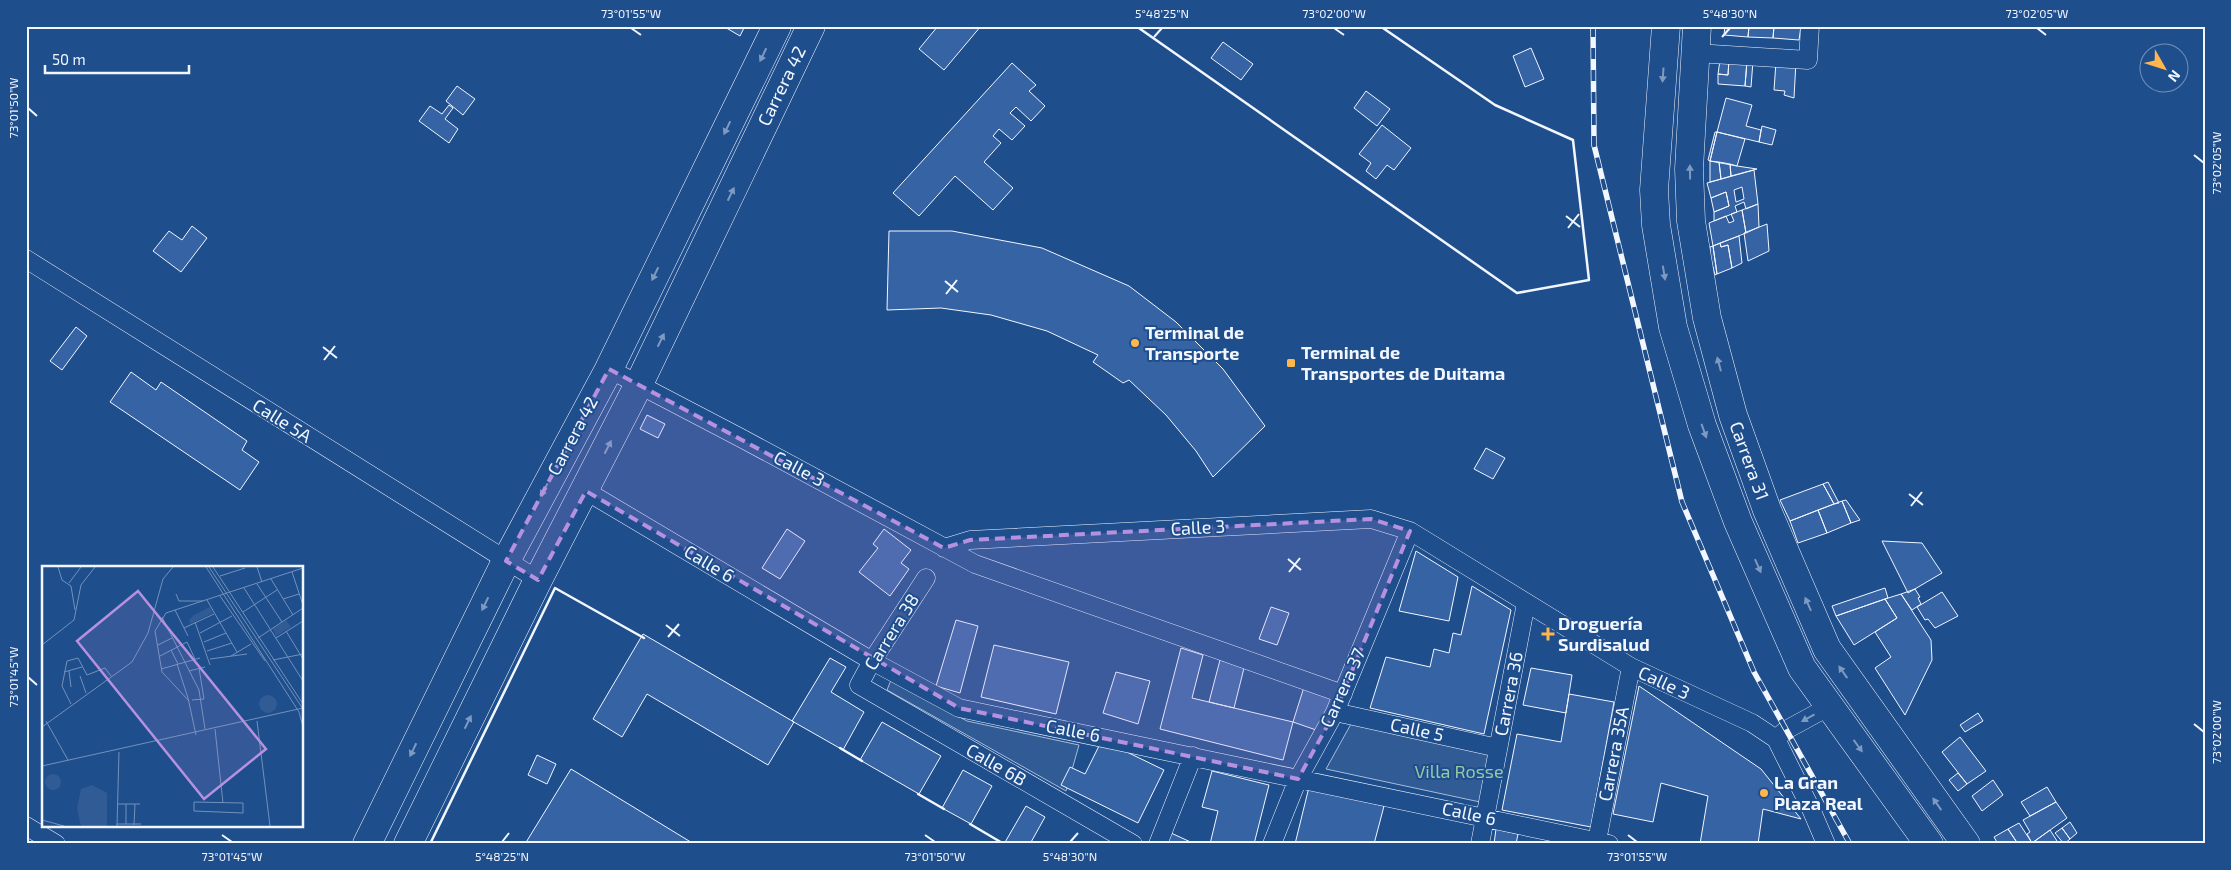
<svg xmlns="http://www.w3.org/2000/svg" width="2231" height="870" viewBox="0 0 2231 870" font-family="'Exo 2',sans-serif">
<rect width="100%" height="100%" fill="#1f4e8c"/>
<path fill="#305b95" stroke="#a8bbd7" d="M891 680 967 721 1079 745 1066 791 887 690Z
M1351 724 1491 753 1480 802 1326 769Z"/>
<path fill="#3563a3" stroke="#f2f6ff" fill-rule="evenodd" d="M723 26H745L740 36Z
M938 26H981L944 70 919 49Z
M1725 26H1749L1748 37 1724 35Z
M1749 26H1774L1773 38 1748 37Z
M1774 26H1801L1799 40 1773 38Z
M1223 42 1253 64 1241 80 1211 58Z
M1531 48 1544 79 1525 87 1513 56Z
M1721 53 1729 59 1728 75 1718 74Z
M1729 59 1747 61 1745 86 1718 84V74L1728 75Z
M1747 61H1753L1751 87 1745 86Z
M1796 61 1794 98 1784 95 1785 91 1774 90 1776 62Z
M1012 63 1036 85 1029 91 1045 106 1031 121 1016 107 1010 113 1025 126 1012 140 999 129 993 136 1001 143 984 162 1013 188 993 210 955 176 919 216 893 193Z
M457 86 475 99 463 115 446 101Z
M1366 91 1390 109 1377 126 1354 108Z
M1726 98 1752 105 1746 126 1761 130 1759 142 1717 132Z
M449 105 453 108 445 119 458 129 449 143 419 121 430 106 442 114Z
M1382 125 1411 148 1394 170 1387 165 1376 179 1366 171 1371 163 1359 154Z
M1762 126 1776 130 1772 145 1759 142Z
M1715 132H1717L1710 161 1708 160Z
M1717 132 1745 139 1737 166 1710 161Z
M1710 161 1719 162 1721 179 1710 182Z
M1719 162 1730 164 1731 176 1721 179Z
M1730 164 1737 166 1757 169 1731 176Z
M1754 170 1758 204 1746 209 1744 202 1735 206 1737 212 1714 221V212L1729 206 1726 192 1711 198 1707 183ZM1742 187 1744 199 1736 202 1734 190Z
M1726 192 1729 206 1714 212 1711 198Z
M1758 204 1759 227 1746 233 1742 210Z
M1742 210 1746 233 1713 246 1709 223 1726 216 1729 223 1734 221 1731 214Z
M1767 224 1769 251 1748 261 1744 233Z
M192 226 207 238 181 272 153 251 169 231 182 240Z
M889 231H952L1042 248 1129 286 1176 322 1223 369 1265 426 1213 477 1196 451 1166 415 1129 380 1123 383 1093 362 1098 355 1047 331 991 315 941 308 887 310Z
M1739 236 1742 263 1732 268 1728 245 1721 247 1720 243Z
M1720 243 1721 247 1728 245 1732 268 1717 274 1713 246Z
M1713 246 1717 274 1715 275 1710 256V247Z
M76 327 87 336 62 370 50 361Z
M131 372 156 390 161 382 247 441 242 450 259 462 240 490 110 402Z
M647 415 665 424 658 438 640 429Z
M1486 448 1505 458 1493 479 1474 469Z
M1828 482 1839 503 1834 504 1823 484Z
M1823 484 1834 504 1790 521 1780 500Z
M1846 500 1860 520 1851 523 1842 501Z
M1842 501 1851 523 1827 533 1818 510Z
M1818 510 1827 533 1798 543 1790 521Z
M787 529 805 541 780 579 762 568Z
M884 529 911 550 901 563 909 569 890 596 859 572 878 548 873 544Z
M1882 541 1922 543 1942 573 1908 593Z
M1416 551 1458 577 1449 621 1399 611Z
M1472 586 1511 610 1484 734 1370 708 1386 657 1430 667 1434 649 1449 653 1453 633 1461 635Z
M1885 588 1888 598 1836 616 1832 606Z
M1915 589 1920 597 1918 598 1921 604 1912 610 1901 594Z
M1942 592 1958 616 1935 628 1928 619 1925 620 1917 607Z
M1901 594 1931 640 1932 660 1905 715 1875 668 1891 657 1875 632 1897 618 1885 599Z
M1885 599 1897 618 1854 645 1836 616Z
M1271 607 1289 613 1277 645 1259 639Z
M956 620 978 626 960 693 936 686Z
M643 634 794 722 768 765 647 694 622 737 593 719Z
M994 645 1069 662 1056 714 981 697Z
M1181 648 1203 655 1192 698 1293 722 1283 760 1160 729Z
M830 658 846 667 831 692 864 712 843 750 792 721Z
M1220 660 1244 668 1234 708 1209 702Z
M1531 668 1572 675 1566 713 1523 705Z
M1116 672 1150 681 1138 724 1103 713Z
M1639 686 1761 769 1801 819 1763 809 1758 844H1700L1708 796 1661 783 1653 822 1613 814Z
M1304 687 1333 697 1322 732 1293 722Z
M1569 694 1614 702 1591 827 1502 810 1517 734 1561 742Z
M1978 713 1983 721 1965 732 1960 725Z
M882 722 941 756 919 794 860 760Z
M1960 737 1986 771 1967 784 1942 752Z
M1102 740 1164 770 1138 823 1061 785 1070 767 1085 774Z
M537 755 556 764 547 784 528 775Z
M571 769 694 844H525Z
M963 770 992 786 971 824 942 808Z
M1212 771 1269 785 1254 844H1210L1218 811 1202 807Z
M1958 773 1967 784 1958 791 1949 780Z
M1993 780 2003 795 1982 811 1972 796Z
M1309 787 1384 806 1374 844H1295Z
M2047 787 2056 802 2030 816 2021 802Z
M2056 802 2067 818 2032 843 2027 834 2030 832 2023 820Z
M1026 806 1045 817 1030 844H1004Z
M2070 822 2077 833 2070 839 2062 828Z
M2019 823 2032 843 2030 844H2018L2008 829Z
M2062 828 2070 839 2064 844 2055 833Z
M1496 829 1518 834 1516 844H1494Z
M2008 829 2018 844H1998L1994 837Z
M2050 830 2059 844H2030L2032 843Z
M1171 833 1195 844H1167Z"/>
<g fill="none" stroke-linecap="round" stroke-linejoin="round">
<g stroke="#f2f6ff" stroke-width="19">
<path id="minor" d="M1696 53 1808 60 1810 26
M26 259 538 580
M609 369 741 438 975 564 1343 694
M586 491 872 661 959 708 1609 844
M944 548 970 540 1371 519 1410 531 1631 667 1752 723 1776 739 1811 809 1826 844
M926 578 872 661 859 685 1133 844
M1335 712 1498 748
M1776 739 1786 730 1830 706
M26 826 56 844
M1597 841 1631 667
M1158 844 1193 756
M1272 844 1298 779 1335 712 1410 531
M1480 844 1526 603"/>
</g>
<g stroke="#f2f6ff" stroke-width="29">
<path id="trunk" d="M1666 26 1654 190 1656 225 1673 327 1702 425 1738 522 1802 668 1929 844
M1697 26 1689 169 1691 221 1707 318 1733 415 1767 510 1827 649 1966 844
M367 844 506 561 609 369 777 26
M408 844 538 580 639 384 811 26"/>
</g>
<use href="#minor" stroke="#1f4e8c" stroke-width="18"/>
<use href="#trunk" stroke="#1f4e8c" stroke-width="28"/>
<g stroke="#f2f6ff" stroke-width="5.5">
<path id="rail" d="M1593 26 1594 145 1682 502 1754 672 1850 844"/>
</g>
<use href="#rail" stroke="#1f4e8c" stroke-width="4" stroke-dasharray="11" stroke-linecap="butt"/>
<path stroke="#f2f6ff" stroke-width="2.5" d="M1136 26 1517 293 1589 280 1573 140 1495 105 1380 26
M840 748 862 761
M918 794 944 809
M970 824 1004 844
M430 844 555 588 644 638"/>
</g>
<defs><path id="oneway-solid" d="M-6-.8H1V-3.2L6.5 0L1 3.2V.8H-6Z" transform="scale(1.25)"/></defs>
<g fill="#7e9ac0">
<use href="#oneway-solid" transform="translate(763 55) rotate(116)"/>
<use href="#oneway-solid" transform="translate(1663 75) rotate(94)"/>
<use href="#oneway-solid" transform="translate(727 128) rotate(116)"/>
<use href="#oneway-solid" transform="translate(1690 172) rotate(-91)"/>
<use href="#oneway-solid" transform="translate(731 194) rotate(-64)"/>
<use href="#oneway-solid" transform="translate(1664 273) rotate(81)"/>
<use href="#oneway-solid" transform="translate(655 274) rotate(116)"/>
<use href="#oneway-solid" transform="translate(661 340) rotate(-64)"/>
<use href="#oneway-solid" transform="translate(1719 364) rotate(-105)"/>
<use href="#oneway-solid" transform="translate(1704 431) rotate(70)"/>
<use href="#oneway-solid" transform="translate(608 447) rotate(-63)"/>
<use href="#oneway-solid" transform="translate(544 490) rotate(118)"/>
<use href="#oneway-solid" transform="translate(1758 566) rotate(66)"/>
<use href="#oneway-solid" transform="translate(485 604) rotate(116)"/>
<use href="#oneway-solid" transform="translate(1808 604) rotate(-114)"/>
<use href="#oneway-solid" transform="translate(1843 672) rotate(-125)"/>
<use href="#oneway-solid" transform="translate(1808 718) rotate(151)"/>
<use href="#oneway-solid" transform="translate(468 722) rotate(-64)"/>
<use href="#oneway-solid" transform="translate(1858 746) rotate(54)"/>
<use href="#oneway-solid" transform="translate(413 750) rotate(116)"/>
<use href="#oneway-solid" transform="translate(1937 804) rotate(-125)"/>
</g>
<path fill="#b691df" fill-opacity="0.2" stroke="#b691df" stroke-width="4" stroke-dasharray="10 6" stroke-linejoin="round" d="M609 369 944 548 970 540 1371 519 1410 531 1335 712 1298 779 959 708 586 491 538 580 506 561Z"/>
<path fill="none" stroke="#f2f6ff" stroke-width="2" d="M631 28 641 35M1334 28 1344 35M2037 28 2046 35M1154 37 1162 28M1722 37 1730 28M28 108 37 116M2194 155 2204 163M1566 216 1580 227M1568 228 1579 214M945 281 958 292M946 294 957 280M323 347 337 358M324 360 335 346M1909 494 1923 505M1911 506 1922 492M1288 559 1301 570M1289 572 1300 558M666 625 680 636M668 637 679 624M28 677 37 685M2194 724 2204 732M222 835 232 842M925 835 935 842M1628 835 1637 842M502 842 509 833M1070 842 1078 833"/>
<g fill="#ffb74d" stroke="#1f4e8c" stroke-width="2">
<circle cx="1135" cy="343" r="5"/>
<rect x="1286" y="358" width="10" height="10" rx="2.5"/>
<path d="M1545.5 626.5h5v5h5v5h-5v5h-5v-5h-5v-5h5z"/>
<circle cx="1764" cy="793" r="5"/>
</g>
<g text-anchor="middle" stroke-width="4" stroke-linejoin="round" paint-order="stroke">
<g font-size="18" fill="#f2f6ff" stroke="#1f4e8c">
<text transform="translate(782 86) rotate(-64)" y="6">Carrera 42</text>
<text transform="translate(282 421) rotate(32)" y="6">Calle 5A</text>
<text transform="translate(573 436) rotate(-62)" y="6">Carrera 42</text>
<text transform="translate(1749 461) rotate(70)" y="6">Carrera 31</text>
<text transform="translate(799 469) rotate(28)" y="6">Calle 3</text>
<text transform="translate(1198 528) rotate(-3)" y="6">Calle 3</text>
<text transform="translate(709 564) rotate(31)" y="6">Calle 6</text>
<text transform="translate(892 632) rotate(-58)" y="6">Carrera 38</text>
<text transform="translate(1664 683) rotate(25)" y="6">Calle 3</text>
<text transform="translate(1343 688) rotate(-66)" y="6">Carrera 37</text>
<text transform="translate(1509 694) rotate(-79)" y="6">Carrera 36</text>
<text transform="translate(1417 730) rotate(12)" y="6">Calle 5</text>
<text transform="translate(1073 731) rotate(11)" y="6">Calle 6</text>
<text transform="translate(1614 754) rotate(-79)" y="6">Carrera 35A</text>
<text transform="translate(996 765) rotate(30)" y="6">Calle 6B</text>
<text transform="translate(1469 814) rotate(12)" y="6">Calle 6</text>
</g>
<g font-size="18" font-weight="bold" fill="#f2f6ff" stroke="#1f4e8c" text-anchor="start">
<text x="1145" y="339">Terminal de<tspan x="1145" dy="21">Transporte</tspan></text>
<text x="1301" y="359">Terminal de<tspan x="1301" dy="21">Transportes de Duitama</tspan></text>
<text x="1558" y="630">Droguería<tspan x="1558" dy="21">Surdisalud</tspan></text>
<text x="1774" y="789">La Gran<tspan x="1774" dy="21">Plaza Real</tspan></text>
</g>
<g font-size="18" fill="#97c8a6" stroke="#1f4e8c">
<text x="1459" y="778">Villa Rosse</text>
</g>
</g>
<g transform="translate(42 566)">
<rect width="261" height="261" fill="#1f4e8c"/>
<path d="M168 41 171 47 148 58 147 54 152 49ZM244 54 249 61 234 70 231 63ZM217 138a9 9 0 1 1 18 0a9 9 0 1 1-18 0ZM3 216a8 8 0 1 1 16 0a8 8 0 1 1-16 0ZM50 219 65 227V260H40L38 257 35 242 39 223Z" fill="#305b95"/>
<path fill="none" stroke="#7391ba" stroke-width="1" d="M16 1 20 14 29 20 33 44M164 1 257 146M167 1 261 143M171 1 261 138M215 1 220 16M250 6 261 39M178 10 203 2M229 13 251 49M27 17 39 1M215 18 240 56M202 22 261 115M134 28 137 35H161M178 30 223 95M241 33 257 28M165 34 195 86M133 44 146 70M201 46 235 24M120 51 157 124 163 163M153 56 168 99M142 62 172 48M113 65 124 47 261 2M113 65 120 106 147 135M244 65 261 93M158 67 190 50M216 72 261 42M234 72 261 55M162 76 184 67M0 79 32 54 39 19 53 1M116 79 130 72M129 84 136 98M165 85 190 77M118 90 145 76 153 93M189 90 209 78M168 93 205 88M231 94 261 88M135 98 146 132 154 169M119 103 158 92M27 105 29 121M147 105 163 101M22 106 40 101M38 110 44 127M150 134 162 133 157 102M29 138 20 120 25 95 36 92 45 109 63 102 69 110M257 146 261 161M4 155 26 194M215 155 228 260M0 161 90 96 106 67 121 13 131 1M173 163 181 237M0 200 261 142M152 236 201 237V247L152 245ZM76 238H98M0 254 22 260M75 258H99M84 258V238M92 259 93 238M75 260 77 186"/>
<path fill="#b691df" fill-opacity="0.15" stroke="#b691df" stroke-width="2.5" d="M96 25 224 183 162 233 35 75Z"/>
<rect width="261" height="261" fill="none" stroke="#f2f6ff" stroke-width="2.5"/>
</g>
<rect width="2231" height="870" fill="none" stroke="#1f4e8c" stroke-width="55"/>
<g transform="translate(2164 68) rotate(129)"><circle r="24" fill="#1f4e8c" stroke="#7391ba"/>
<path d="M0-4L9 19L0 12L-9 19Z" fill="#ffb74d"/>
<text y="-8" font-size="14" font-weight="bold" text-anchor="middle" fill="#f2f6ff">N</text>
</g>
<path d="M45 65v8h144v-8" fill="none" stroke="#f2f6ff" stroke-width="2.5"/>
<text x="52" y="65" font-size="15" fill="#f2f6ff" stroke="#1f4e8c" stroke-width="4" paint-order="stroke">50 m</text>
<rect x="28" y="28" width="2176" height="814" fill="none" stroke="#f2f6ff" stroke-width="2"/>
<g font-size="12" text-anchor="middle" fill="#f2f6ff">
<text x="631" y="18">73°01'55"W</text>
<text x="1162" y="18">5°48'25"N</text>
<text x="1334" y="18">73°02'00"W</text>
<text x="1730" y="18">5°48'30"N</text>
<text x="2037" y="18">73°02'05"W</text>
<text transform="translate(14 108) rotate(-90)" y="4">73°01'50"W</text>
<text transform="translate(2217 163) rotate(-90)" y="4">73°02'05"W</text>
<text transform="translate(14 677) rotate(-90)" y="4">73°01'45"W</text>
<text transform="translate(2217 732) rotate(-90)" y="4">73°02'00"W</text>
<text x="232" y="861">73°01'45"W</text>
<text x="502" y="861">5°48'25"N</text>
<text x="935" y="861">73°01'50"W</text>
<text x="1070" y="861">5°48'30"N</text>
<text x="1637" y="861">73°01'55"W</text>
</g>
</svg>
